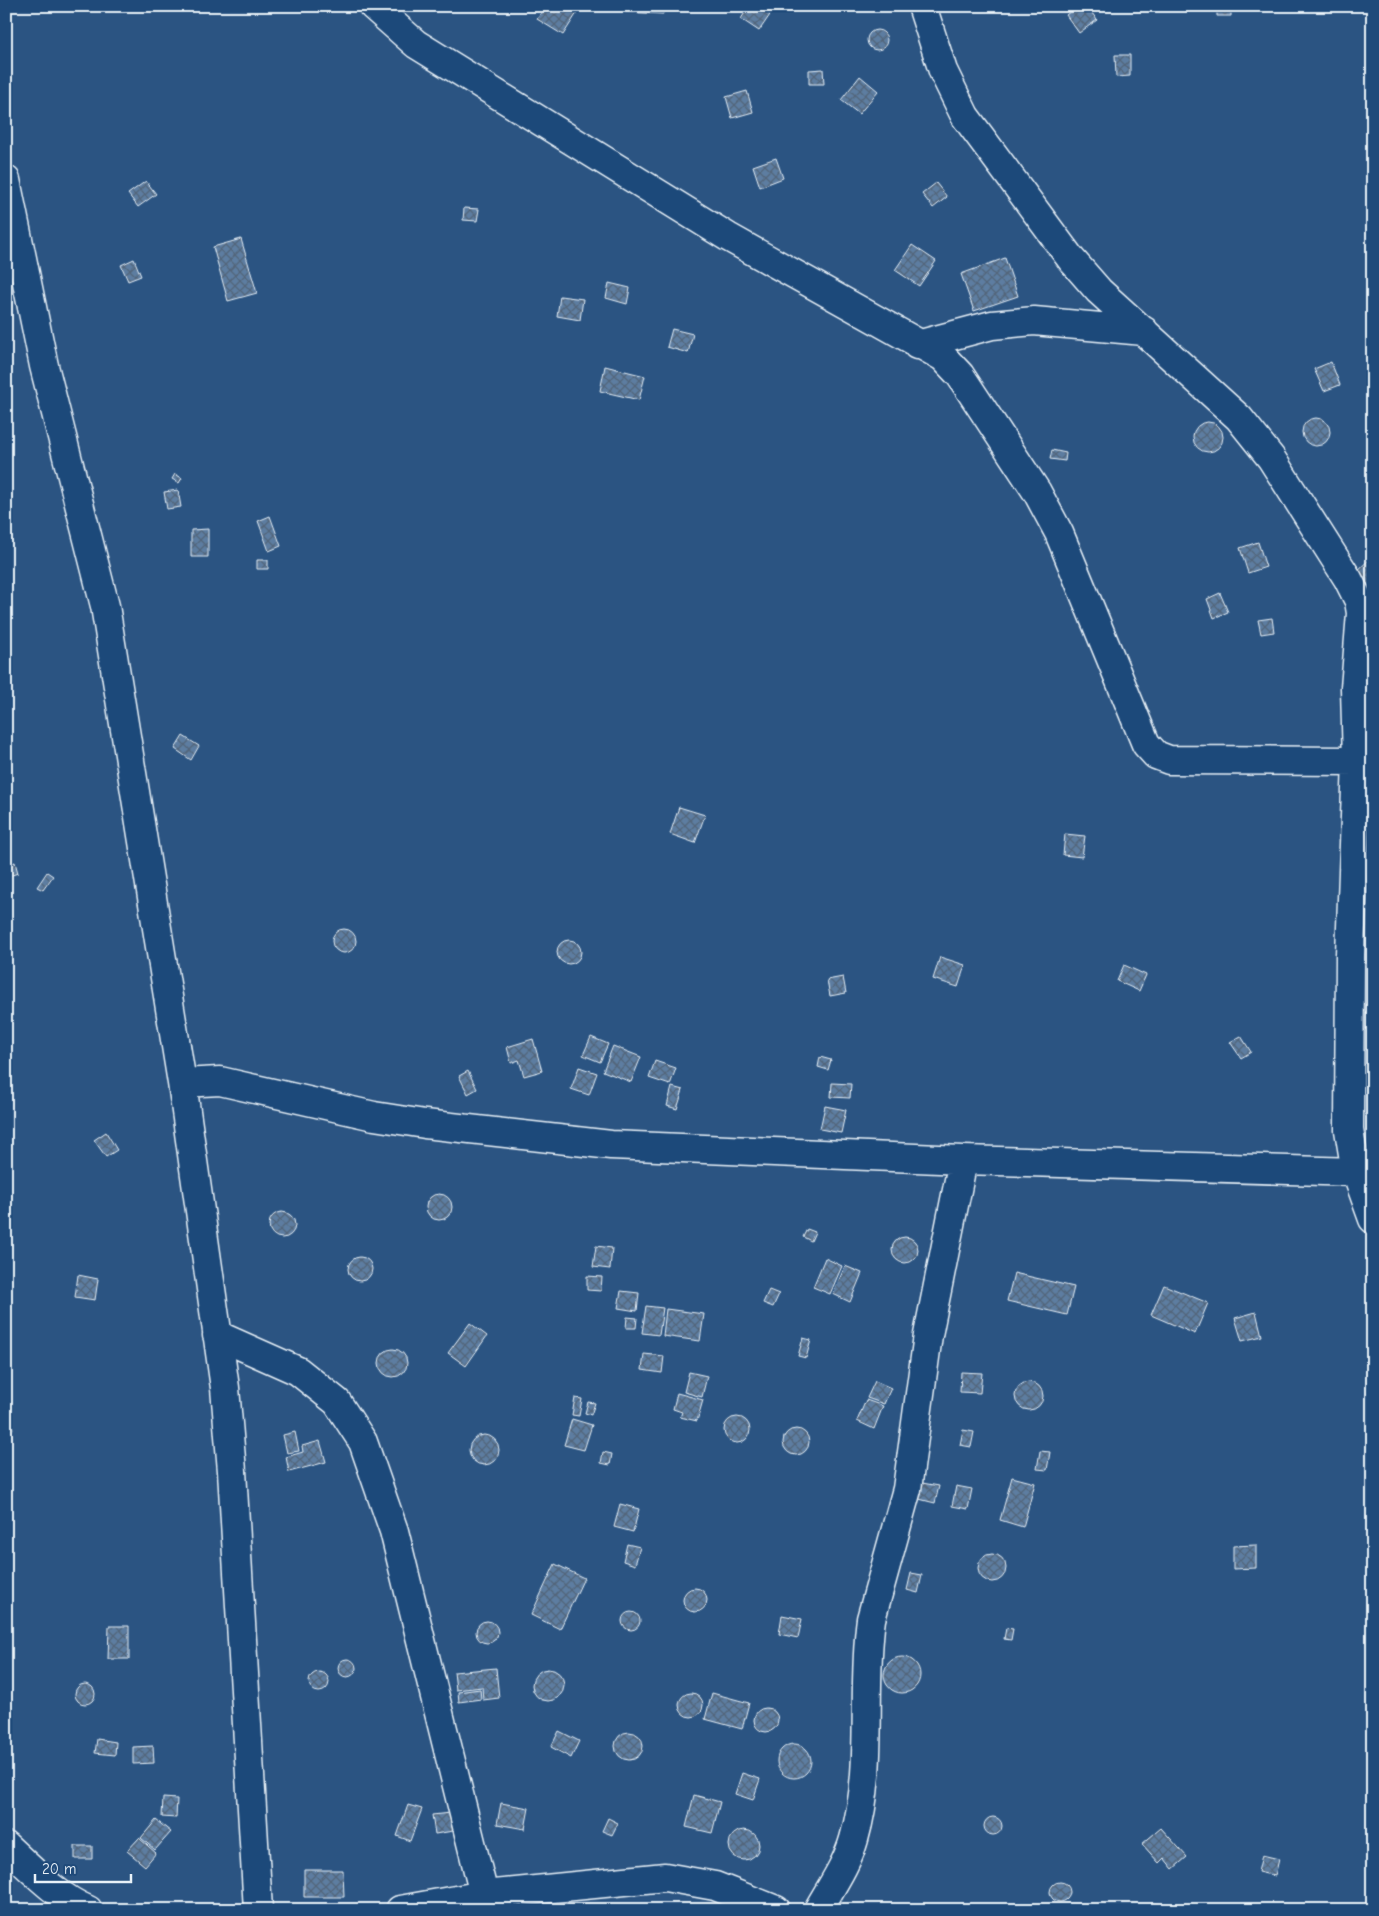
<svg xmlns="http://www.w3.org/2000/svg" width="1379" height="1916" viewBox="0 0 1379 1916" font-family="'Comic Neue',sans-serif">
<defs>
<pattern id="building-cross-hatch" width="8" height="8" patternUnits="userSpaceOnUse" patternTransform="scale(1.25)"><rect width="8" height="8" fill="#5d7da1"/><path d="M0 0l8 8M0 8l8-8" fill="none" stroke="#53657a"/></pattern>
</defs>
<rect width="100%" height="100%" fill="#2b5482"/>
<filter id="ink" filterUnits="userSpaceOnUse"><feTurbulence type="fractalNoise" baseFrequency=".02" numOctaves="2"/><feDisplacementMap in="SourceGraphic" scale="10" xChannelSelector="R" yChannelSelector="G"/><feConvolveMatrix kernelMatrix="1 2 1 2 8 2 1 2 1" color-interpolation-filters="sRGB"/></filter>
<g filter="url(#ink)">
<path fill="url(#building-cross-hatch)" stroke="#e8f1f8" d="M546 6H566L577 13 563 35 537 19Z
M625 6H663V14L625 12Z
M749 6H776L759 31 741 19Z
M1077 6H1087L1097 20 1079 33 1066 15Z
M1217 6H1231V16H1217Z
M867 40a10 10 0 1 1 20 0a10 10 0 1 1-20 0Z
M1115 55H1130V76L1116 77Z
M823 69 824 84H809V70Z
M860 76 878 91 859 114 841 100Z
M747 91 753 112 732 118 726 97Z
M776 158 783 178 760 187 753 166Z
M146 181 156 194 138 207 128 194Z
M936 183 947 197 933 208 922 194Z
M464 208 479 209 477 221 463 220Z
M241 239 257 293 228 301 213 247Z
M912 245 936 261 919 286 895 270Z
M1005 258 1018 296 974 311 961 274Z
M134 259 141 276 128 281 121 265Z
M609 283 630 288 627 304 606 298Z
M560 296 583 299 580 320 557 316Z
M672 329 693 334 688 353 667 347Z
M1331 362 1340 385 1324 391 1314 369Z
M605 366 645 376 639 400 600 391Z
M1302 432a14 14 0 1 1 28 0a14 14 0 1 1-28 0Z
M1193 437a15 15 0 1 1 30 0a15 15 0 1 1-30 0Z
M1052 450 1066 453 1065 461 1050 459Z
M175 474 182 478 179 483 172 479Z
M178 490 181 507 167 509 164 492Z
M270 516 281 546 269 551 258 521Z
M208 529V557H191V530Z
M1258 542 1266 567 1248 573 1240 548Z
M1373 556V590L1356 572Z
M257 560H268V569H257Z
M1220 593 1228 612 1214 618 1207 599Z
M1272 618 1274 632 1261 634 1258 620Z
M183 736 199 746 191 760 175 749Z
M679 807 705 815 695 843 670 834Z
M1065 834 1085 836 1082 857 1063 855Z
M15 862 18 873 6 877V865Z
M47 872 53 876 43 890 37 887Z
M332 941a12 12 0 1 1 24 0a12 12 0 1 1-24 0Z
M557 952a12 12 0 1 1 24 0a12 12 0 1 1-24 0Z
M940 957 965 965 958 987 933 979Z
M1124 965 1146 975 1139 991 1117 981Z
M843 977 846 993 830 996 827 980Z
M1241 1036 1251 1052 1241 1058 1230 1042Z
M591 1037 608 1044 600 1062 583 1055Z
M533 1039 542 1071 524 1076 519 1060 511 1063 507 1047Z
M613 1046 641 1057 631 1082 603 1071Z
M820 1057 831 1060 828 1070 818 1067Z
M655 1061 676 1068 670 1085 649 1078Z
M579 1067 597 1073 589 1095 571 1089Z
M468 1071 477 1089 468 1094 459 1076Z
M832 1083 851 1084 850 1098 831 1097Z
M672 1087 683 1090 677 1109 667 1106Z
M825 1106 846 1110 841 1133 820 1129Z
M106 1132 117 1150 106 1157 94 1140Z
M426 1207a13 13 0 1 1 26 0a13 13 0 1 1-26 0Z
M269 1225a13 13 0 1 1 26 0a13 13 0 1 1-26 0Z
M807 1229 815 1232 811 1241 803 1237Z
M892 1250a13 13 0 1 1 26 0a13 13 0 1 1-26 0Z
M596 1246 612 1248 610 1269 593 1267Z
M348 1269a12 12 0 1 1 24 0a12 12 0 1 1-24 0Z
M825 1258 842 1266 830 1294 813 1287Z
M845 1266 862 1273 850 1302 833 1294Z
M1014 1273 1074 1287 1067 1315 1007 1301Z
M78 1275 98 1279 95 1300 75 1297Z
M587 1276 602 1277 601 1291 587 1290Z
M1164 1285 1208 1303 1195 1334 1151 1315Z
M769 1290 779 1294 773 1307 763 1303Z
M621 1291 639 1293 637 1311 618 1308Z
M646 1306 663 1308 659 1335 642 1333Z
M666 1309 704 1314 700 1341 663 1336Z
M1256 1312 1262 1336 1242 1341 1235 1318Z
M627 1317 637 1318 636 1328H626Z
M470 1323 487 1336 466 1366 448 1353Z
M803 1338 811 1340 806 1358 798 1356Z
M379 1363a14 14 0 1 1 28 0a14 14 0 1 1-28 0Z
M644 1354 664 1356 662 1373 642 1370Z
M689 1372 707 1376 702 1397 684 1392Z
M961 1372 982 1373 980 1393 960 1392Z
M875 1381 891 1388 884 1404 867 1398Z
M1015 1396a14 14 0 1 1 28 0a14 14 0 1 1-28 0Z
M677 1393 703 1400 697 1421 680 1417 682 1412 673 1409Z
M575 1398 582 1399 579 1416 572 1415Z
M6 1399 13 1429 6 1430Z
M866 1400 883 1406 874 1429 857 1421Z
M588 1402 595 1403 591 1415 585 1413Z
M724 1430a13 13 0 1 1 26 0a13 13 0 1 1-26 0Z
M572 1419 592 1425 584 1450 564 1445Z
M783 1442a13 13 0 1 1 26 0a13 13 0 1 1-26 0Z
M963 1430 974 1432 971 1447 960 1445Z
M295 1432 299 1451 287 1453 283 1435Z
M469 1450a15 15 0 1 1 30 0a15 15 0 1 1-30 0Z
M320 1441 326 1462 289 1472 286 1457 303 1452 302 1446Z
M1040 1451 1050 1452 1047 1470 1037 1469Z
M603 1452 612 1454 610 1465 601 1463Z
M1012 1477 1035 1483 1023 1527 1000 1520Z
M922 1483 939 1486 935 1503 919 1499Z
M956 1486 972 1489 968 1509 952 1506Z
M620 1504 639 1509 633 1532 614 1527Z
M627 1544 640 1547 635 1565 623 1561Z
M1256 1545V1568L1233 1569V1546Z
M978 1568a14 14 0 1 1 28 0a14 14 0 1 1-28 0Z
M555 1564 584 1578 560 1629 531 1615Z
M911 1573 922 1575 918 1593 907 1590Z
M683 1600a12 12 0 1 1 24 0a12 12 0 1 1-24 0Z
M622 1621a9 9 0 1 1 18 0a9 9 0 1 1-18 0Z
M782 1615 802 1619 798 1638 779 1634Z
M476 1632a11 11 0 1 1 22 0a11 11 0 1 1-22 0Z
M109 1626H129V1659H108Z
M1006 1628 1013 1629 1011 1640 1004 1639Z
M884 1675a18 18 0 1 1 36 0a18 18 0 1 1-36 0Z
M338 1668a9 9 0 1 1 18 0a9 9 0 1 1-18 0Z
M496 1668 499 1698 483 1700 482 1687 456 1690 454 1672Z
M532 1685a16 16 0 1 1 32 0a16 16 0 1 1-32 0Z
M309 1682a10 10 0 1 1 20 0a10 10 0 1 1-20 0Z
M75 1694a10 10 0 1 1 20 0a10 10 0 1 1-20 0Z
M480 1689 481 1699 459 1702 458 1692Z
M712 1693 749 1703 742 1729 705 1719Z
M679 1705a12 12 0 1 1 24 0a12 12 0 1 1-24 0Z
M754 1720a12 12 0 1 1 24 0a12 12 0 1 1-24 0Z
M559 1731 579 1741 571 1758 551 1747Z
M615 1746a14 14 0 1 1 28 0a14 14 0 1 1-28 0Z
M97 1739 116 1742 115 1755 95 1753Z
M777 1761a17 17 0 1 1 34 0a17 17 0 1 1-34 0Z
M153 1746 154 1763 133 1764V1747Z
M742 1773 760 1779 753 1800 735 1794Z
M694 1795 720 1802 712 1833 686 1827Z
M163 1798 177 1799 176 1818 162 1817Z
M501 1803 529 1808 525 1829 497 1824Z
M408 1805 422 1809 410 1841 397 1836Z
M450 1813 453 1831 435 1834 432 1815Z
M984 1826a9 9 0 1 1 18 0a9 9 0 1 1-18 0Z
M608 1818 618 1823 612 1835 602 1831Z
M156 1820 171 1832 155 1850 141 1838Z
M1161 1828 1187 1857 1173 1869 1164 1858 1159 1863 1142 1844Z
M729 1845a15 15 0 1 1 30 0a15 15 0 1 1-30 0Z
M139 1838 156 1853 145 1866 127 1851Z
M75 1846H92V1859H75Z
M1262 1855 1279 1859 1275 1876 1258 1872Z
M304 1870H343L344 1897H304Z
M1050 1892a10 10 0 1 1 20 0a10 10 0 1 1-20 0Z
M1153 1903 1158 1904 1166 1910H1142Z"/>
<g fill="none" stroke-linecap="round" stroke-linejoin="round">
<g stroke="#e8f1f8" stroke-width="31">
<path id="street" d="M373 6 416 44 728 237 943 357 960 375 1037 492 1059 533 1146 744 1156 755 1169 760 1357 761
M922 6 943 71 965 116 1071 259 1099 291 1239 418 1271 458 1348 579 1359 601 1361 613 1355 688 1357 761 1350 955 1349 1130 1356 1172 1373 1219
M6 180 44 366 105 606 182 1083 225 1388 232 1471 258 1910
M917 345 992 325 1034 321 1144 331
M182 1083 220 1081 374 1116 425 1124 611 1145 963 1160 1356 1172
M217 1335 298 1371 337 1402 363 1442 394 1531 484 1895
M6 1846C31 1869 57 1897 88 1910
M400 1910 484 1895 665 1877 715 1886 776 1910
M818 1910C831 1887 847 1864 854 1839 875 1767 861 1691 871 1619L907 1489 928 1335 963 1160"/>
</g>
<use href="#street" stroke="#1f4a7a" stroke-width="28"/>
</g>
</g>
<rect width="1379" height="1916" fill="none" stroke="#1f4a7a" stroke-width="25"/>
<rect x="12" y="12" width="1354" height="1891" fill="none" stroke="#e8f1f8" stroke-width="2" filter="url(#ink)"/>
<path d="M35 1874v8h96v-8" fill="none" stroke="#e8f1f8" stroke-width="2.5"/>
<text x="42" y="1874" font-size="15" fill="#e8f1f8" stroke="#1f4a7a" stroke-width="4" paint-order="stroke">20 m</text>
</svg>
